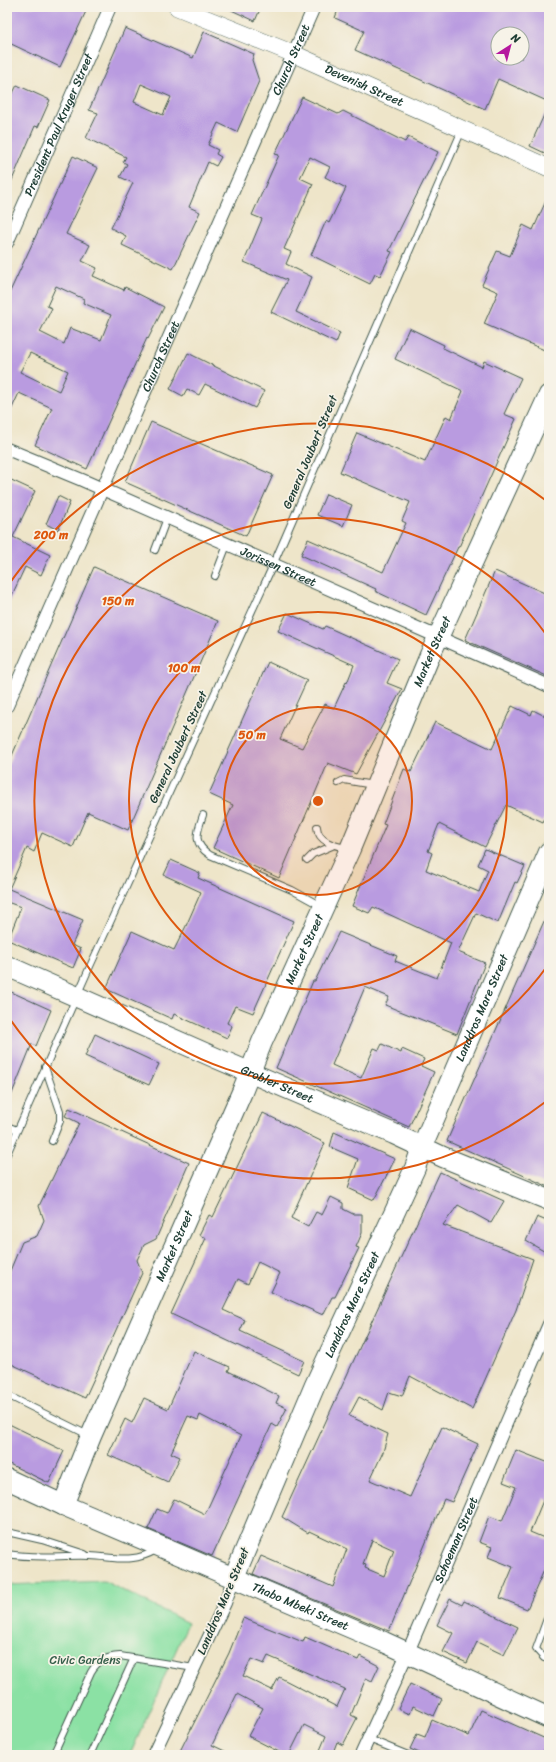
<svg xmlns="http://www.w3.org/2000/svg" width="556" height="1762" viewBox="0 0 556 1762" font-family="Sriracha,sans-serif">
<rect width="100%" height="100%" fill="#f7f3e8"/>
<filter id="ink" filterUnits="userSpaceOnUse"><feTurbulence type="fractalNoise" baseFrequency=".025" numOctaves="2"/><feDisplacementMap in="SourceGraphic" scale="8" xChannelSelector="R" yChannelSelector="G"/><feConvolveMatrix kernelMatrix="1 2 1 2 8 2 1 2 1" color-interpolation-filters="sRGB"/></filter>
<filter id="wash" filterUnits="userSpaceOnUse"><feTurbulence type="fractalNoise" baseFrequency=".012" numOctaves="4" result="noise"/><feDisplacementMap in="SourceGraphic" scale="16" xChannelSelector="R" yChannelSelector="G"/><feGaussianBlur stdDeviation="0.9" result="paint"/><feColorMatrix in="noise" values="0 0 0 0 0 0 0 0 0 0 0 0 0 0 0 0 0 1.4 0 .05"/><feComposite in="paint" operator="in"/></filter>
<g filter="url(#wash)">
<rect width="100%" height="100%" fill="#eee5c9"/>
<path fill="#8be1a4" stroke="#558f6c" d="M104 1581 188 1623 130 1755H7V1585Z"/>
<g id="blocks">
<path fill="#b99be0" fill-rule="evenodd" d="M7 7H88L60 67 7 42Z
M225 7H261L255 21Z
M339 7H549V102L498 79 485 109 355 50 364 31 335 18ZM498 34H522V58H498Z
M125 28 193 58 204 32 254 54 252 60 259 81 237 132 218 123 208 145 218 150 216 154 221 157 216 166 208 162 189 207 200 212 173 269 122 245 126 236 111 228 133 183 120 177 127 164 123 162 126 157 86 138 98 113 89 110ZM141 84 171 97 163 115 134 102Z
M17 85 50 100 38 127 35 126 7 192V90L13 93Z
M302 97 338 114 343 111 405 142 408 137 438 152 389 251 392 252 380 276 375 274 370 284 311 255 326 221 329 223 346 188 325 177 330 167 310 157 300 178 313 184 284 249 291 252 286 264 312 277 296 312 340 333 336 343 271 312 287 280 244 262 262 219 252 215 279 155 275 154Z
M549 104V155L530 146Z
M73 156 98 168 66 234 90 245 82 261 97 268 93 276 124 290 125 287 164 307 148 339 147 338 87 469 35 445 52 408 19 393 7 419V298ZM56 286 84 299 83 303 111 315 101 340 70 328 64 344 40 332 52 308 47 306ZM30 353 68 371 59 391 20 372Z
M549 194V352L484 324 498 292 482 285 497 251 510 256 523 225 533 230Z
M409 328 444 345 443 348 482 367 484 361 521 378 504 414 516 419 459 547H458L426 615 375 591 376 589 301 555 308 539 383 572 406 523 402 521 410 502 340 472 357 433 425 462 446 416 451 419 463 391 395 359Z
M188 353 264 391 255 408 205 384 199 395 187 389 183 396 170 389Z
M151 422 273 475 246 536 125 482Z
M7 478 35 491 13 537 50 555 41 575 25 567 7 606Z
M326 494 352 505 343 526 317 515Z
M58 496 70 502 58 530 46 524Z
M94 567 218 621 128 830 88 812 73 847 42 833 34 852 27 848 9 889 83 920 72 945 81 949 73 968 8 940 21 907 7 902V767Z
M495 571 549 595V677L465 640Z
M287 613 323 629 325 626 398 659 387 683 402 689 356 774 328 763 279 878 213 848 233 805 209 794 268 662 307 680 280 739 302 748 325 704 334 708 346 682 347 683 354 665 278 631Z
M512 706 531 715 533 710 549 718V810L543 822 506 805 485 847 439 824 428 851 432 853 426 870 479 892 488 870 478 865 485 849 525 866 517 883 515 882 498 923 476 913 458 952 485 963 457 1034 385 1005 389 997 365 987 332 1065 361 1078 374 1048 379 1050 382 1044 401 1053 402 1049 424 1059 421 1066 434 1072 409 1127 276 1068 313 981H315L339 932 397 956 395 961 437 978 451 943 373 907 369 913 352 906 386 825 383 824 404 769 411 772 435 722 492 749Z
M171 860 200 873 198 878 294 921 253 1013 235 1006 227 1023 232 1026 227 1038 174 1014 172 1019 106 989 132 931 174 950 186 926 201 892 164 875Z
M549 910V1187L447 1141Z
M7 990 51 1010 36 1046 32 1044 7 1106Z
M95 1034 159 1064 149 1085 85 1056Z
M69 1108 189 1163 156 1239 144 1245 137 1260 142 1273 85 1398 7 1362V1278L22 1242 37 1236 44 1220 39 1206 79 1123 65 1116Z
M263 1113 325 1143 291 1218 308 1227 316 1212 322 1215 331 1197 343 1203V1209L353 1214H362V1233L356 1247 359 1248 335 1297H332L323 1315 271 1292 280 1273 258 1262 248 1284 238 1279 223 1310 245 1320 240 1331 304 1361 298 1374 171 1314 206 1238 199 1235 209 1215 213 1217Z
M334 1132 395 1159 374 1200 348 1188 358 1159 330 1147Z
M440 1172 504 1201 491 1223 458 1205 443 1225 533 1259 516 1310 472 1409 410 1376 402 1396 389 1392 383 1410 359 1397 349 1416 388 1434 383 1452 370 1480 410 1497 442 1427 478 1444 452 1502 444 1499 389 1631 253 1574 261 1556 333 1587 347 1549 309 1531 308 1533 282 1517ZM372 1540 394 1550 384 1576 365 1568 366 1565 363 1564Z
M537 1217 549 1222V1254L526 1241Z
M194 1351 230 1367 228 1371 279 1396 276 1403 287 1408 277 1427 272 1424 212 1556 148 1529 157 1509 167 1513 174 1499 205 1514 241 1436 200 1415 198 1420 188 1416 171 1453 180 1457 168 1482 108 1455 125 1419 132 1423 144 1398 168 1409Z
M7 1423 64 1451 49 1483 7 1463Z
M516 1450 549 1463V1501L544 1498 530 1532 549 1540V1563L546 1569 545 1568 527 1609 500 1598 513 1567 488 1557 492 1547 479 1542 489 1516 502 1521 516 1487 503 1482Z
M450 1599 462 1605 464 1601 518 1627 504 1655 477 1642 467 1663 443 1652 453 1633 437 1625Z
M243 1618 303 1642 305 1637 358 1660 360 1656 379 1666 372 1681 366 1678 351 1715 357 1718 343 1745 337 1742 332 1755H318L326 1736 304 1725 289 1755H285L248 1736 263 1708 237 1694 212 1745 233 1755H178L229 1653ZM268 1656 345 1689 337 1707 279 1677 272 1690 243 1676 251 1659 264 1664Z
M410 1684 442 1699 434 1716 413 1706 410 1714 398 1709Z
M481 1710 548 1740 542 1755H424L410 1749 417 1734 425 1737 432 1720 469 1736Z"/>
</g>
</g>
<g filter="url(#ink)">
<use href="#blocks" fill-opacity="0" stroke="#3e564a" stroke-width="1"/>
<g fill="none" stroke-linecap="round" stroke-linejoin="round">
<g stroke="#3e564a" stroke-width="8">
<path id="lane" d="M155 550 167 518
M215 576 227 545
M338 783 344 780 373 785
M203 815C197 833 192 843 210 855L292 890 321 906
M317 827C318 842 335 846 347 848
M307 860 313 854 332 846
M45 1067 60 1111V1121L52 1141
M7 1126 17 1130
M7 1154 87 973 273 565 462 130
M7 1395 88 1435
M7 1532 42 1540 85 1554
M7 1554C35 1559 62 1555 90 1556 116 1557 132 1564 156 1550
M549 1613 536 1649 544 1658 549 1659
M369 1739 408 1755
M53 1755 91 1672C98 1660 106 1657 120 1656L194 1668
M90 1755 134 1658"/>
</g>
<g stroke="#3e564a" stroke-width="14">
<g id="street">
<path id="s1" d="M7 243 110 7"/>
<path id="s2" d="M7 449 82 480 549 686"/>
<path id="s3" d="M7 706 314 7"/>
<path d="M153 1755 225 1603 234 1577"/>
<path id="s4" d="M361 1755 407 1654 549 1324"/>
</g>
</g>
<g stroke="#3e564a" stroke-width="18">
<g id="secondary">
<path id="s5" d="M177 7 294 54 549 168"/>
</g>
</g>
<g stroke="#3e564a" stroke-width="22">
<g id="primary">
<path id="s6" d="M7 966 216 1058 394 1134 443 1157 549 1200"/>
<path id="s7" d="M7 1479 63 1505 384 1642 549 1718"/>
<path id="s8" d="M63 1505 91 1436 242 1092 262 1042 350 849 430 655 549 395"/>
<path id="s9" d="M234 1577 315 1385 415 1168 422 1147 549 852"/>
</g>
</g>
<use href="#lane" stroke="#fff" stroke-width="6"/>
<use href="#street" stroke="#fff" stroke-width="12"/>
<use href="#secondary" stroke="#fff" stroke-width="17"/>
<use href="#primary" stroke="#fff" stroke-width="20"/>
</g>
</g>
<circle cx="318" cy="801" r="94" fill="#de580e" fill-opacity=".12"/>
<g fill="none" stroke="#de580e" stroke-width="2">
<circle cx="318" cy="801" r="94"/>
<circle cx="318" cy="801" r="189"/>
<path d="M548 965A283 283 0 1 1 548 637"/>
<path d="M548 1100A377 377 0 0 1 7 1015M7 587A377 377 0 0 1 548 502"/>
</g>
<g text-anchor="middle" stroke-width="3.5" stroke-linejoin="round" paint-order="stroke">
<g font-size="12" fill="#1f3d34" stroke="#f7f3e8">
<text dy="4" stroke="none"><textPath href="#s3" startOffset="706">Church Street</textPath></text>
<text dy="4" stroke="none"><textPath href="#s5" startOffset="203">Devenish Street</textPath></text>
<text dy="4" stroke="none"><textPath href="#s1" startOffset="129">President Paul Kruger Street</textPath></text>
<text dy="4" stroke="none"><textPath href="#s3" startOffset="382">Church Street</textPath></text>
<text transform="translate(310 452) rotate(-67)" y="4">General Joubert Street</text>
<text dy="4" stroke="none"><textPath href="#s2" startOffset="296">Jorissen Street</textPath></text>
<text dy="4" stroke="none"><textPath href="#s8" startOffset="930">Market Street</textPath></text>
<text transform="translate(178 747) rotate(-65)" y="4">General Joubert Street</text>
<text dy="4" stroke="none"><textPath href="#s8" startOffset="606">Market Street</textPath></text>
<text dy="4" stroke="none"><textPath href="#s9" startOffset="621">Landdros Mare Street</textPath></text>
<text dy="4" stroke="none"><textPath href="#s6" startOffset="295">Grobler Street</textPath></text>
<text dy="4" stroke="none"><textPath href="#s8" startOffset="282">Market Street</textPath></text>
<text dy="4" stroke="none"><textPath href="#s9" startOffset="297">Landdros Mare Street</textPath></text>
<text dy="4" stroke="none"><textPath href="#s4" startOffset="235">Schoeman Street</textPath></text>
<text transform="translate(223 1601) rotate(-67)" y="4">Landdros Mare Street</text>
<text dy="4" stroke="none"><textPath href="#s7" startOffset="320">Thabo Mbeki Street</textPath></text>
</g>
<g font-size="12" fill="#355e4a" stroke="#f7f3e8">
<text x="85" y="1664">Civic Gardens</text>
</g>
</g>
<circle cx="318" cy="801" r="6" fill="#de580e" stroke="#f7f3e8" stroke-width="2"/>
<g font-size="12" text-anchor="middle" font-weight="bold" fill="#de580e" stroke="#f7f3e8" stroke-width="3.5" stroke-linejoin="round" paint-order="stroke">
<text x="51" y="539">200 m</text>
<text x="118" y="605">150 m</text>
<text x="184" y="672">100 m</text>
<text x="252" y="739">50 m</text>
</g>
<rect width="556" height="1762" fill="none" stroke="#f7f3e8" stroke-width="24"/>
<g transform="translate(510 46) rotate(36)"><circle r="19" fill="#f7f3e8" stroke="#a1aaa0"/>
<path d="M0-3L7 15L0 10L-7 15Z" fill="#b5179e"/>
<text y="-6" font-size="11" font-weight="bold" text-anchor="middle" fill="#1f3d34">N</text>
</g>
</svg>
